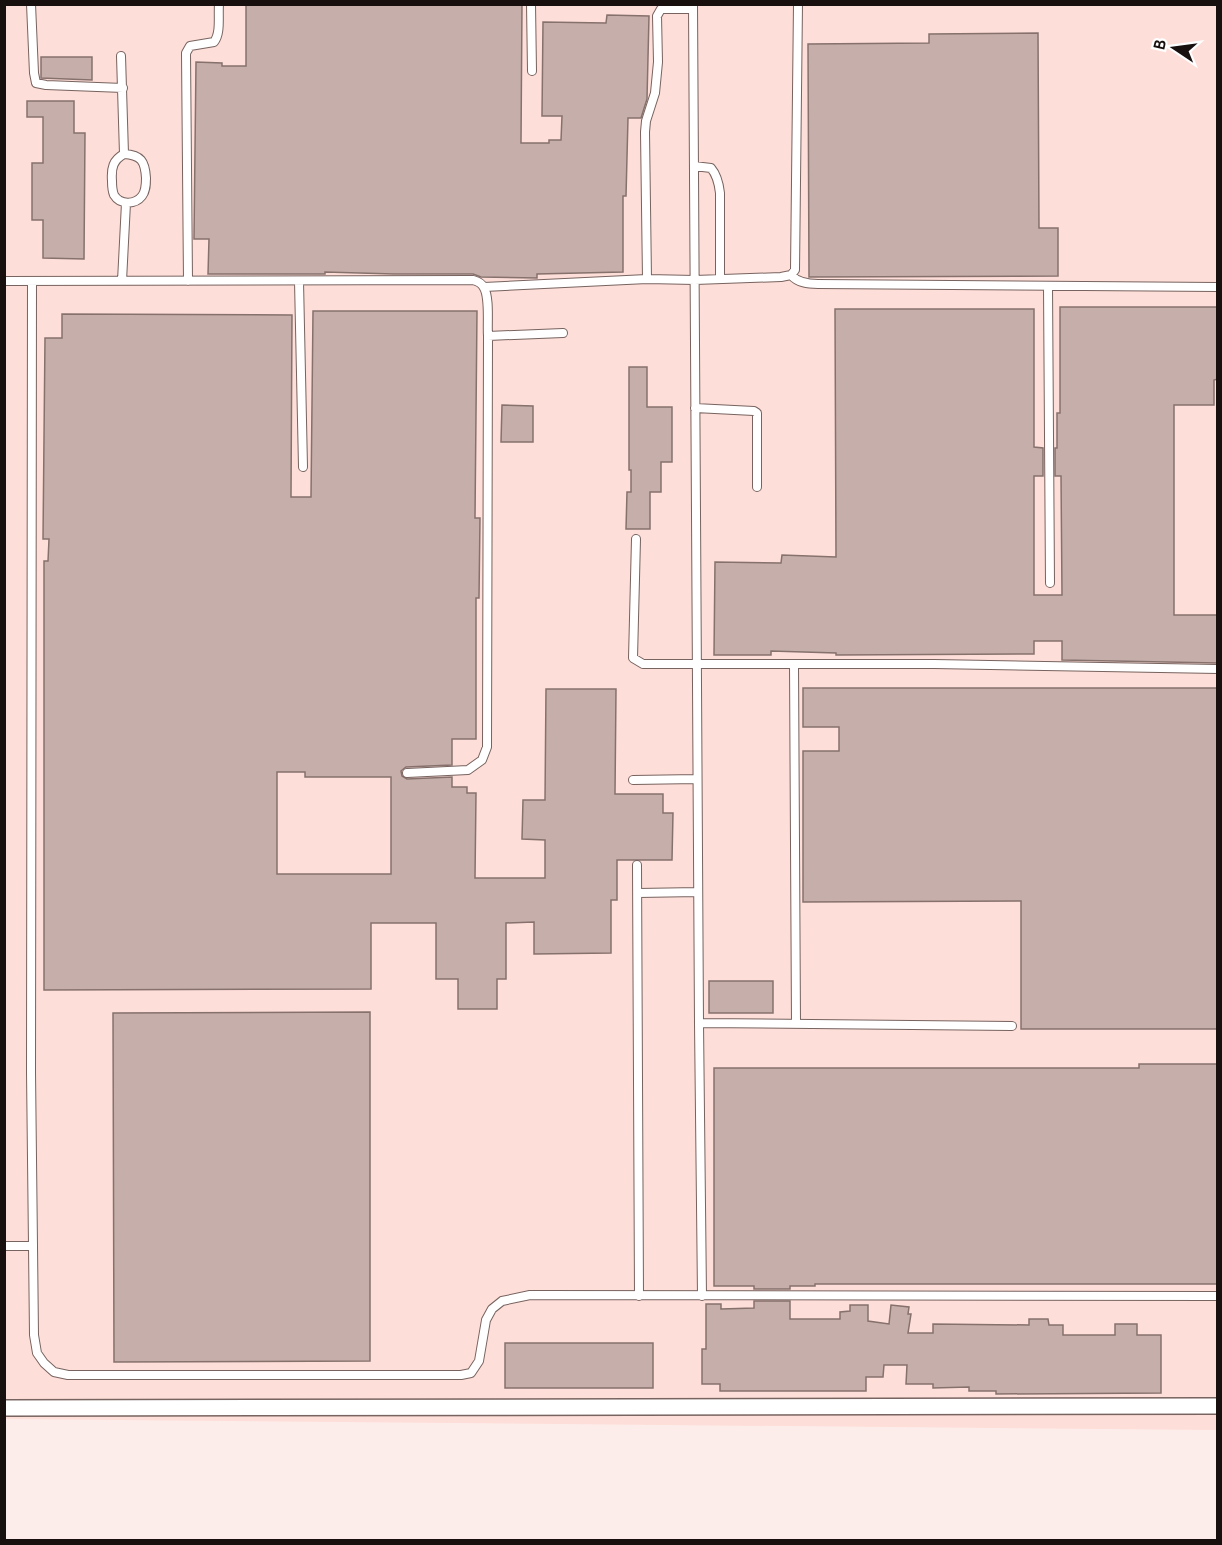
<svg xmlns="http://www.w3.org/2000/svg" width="1222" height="1545" viewBox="0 0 1222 1545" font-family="Cabin,sans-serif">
<rect width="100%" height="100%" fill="#fcedeb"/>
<path fill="#feded8" d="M5 5H1217V1430L5 1419Z"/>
<path fill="#c6afab" stroke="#86716d" stroke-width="1.5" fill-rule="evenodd" d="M246 4H522L521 143H549V140H561L562 116H542L543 22 606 23 607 15 649 16 647 99 641 118H628L626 196H623V272L537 274V278L481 277 473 274H394L325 272V274H208L209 239H194L196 62 222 63V66H246Z
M1038 33 1039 228H1058V276L809 277 808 44 929 43V34Z
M41 57H92V80L41 78Z
M27 101H74V133H85L84 259 43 258V220H32V163H43V117H27Z
M1060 307H1218V379L1214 380V405H1174V615H1218V663L1062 660V641H1034V654L836 655V653L771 651V655H714L715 562 781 563 782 555 836 557 835 309H1034V447L1043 448V476H1034V595H1062L1061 476H1055V448H1057V413H1060Z
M313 311H477L475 518H480L479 598H476V739H452V765L406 767 401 771 402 776 407 779 452 777V787H467V793H476L475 878H545V840L522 839 523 800H545L546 689H616L615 794H663V813H673L672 860H617V900H611V953L534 954V922L506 923V979H497V1009H458V979H436V923H371V989L44 990V561H48L49 539H43L45 338H62V314L292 315 291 497H311ZM277 772H305V777H391V874H277Z
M629 367H647V407H672V462H661V492H650V529H626L627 492H631V470H629Z
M502 405 533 406V442H501Z
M803 688H1218V1029H1021V901L803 902V751H839V727H803Z
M709 981H773V1013H709Z
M370 1012V1361L114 1362 113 1013Z
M1139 1064H1218V1284H815V1286H790V1289H754V1286H714V1068H1139Z
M754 1301H790V1319H840V1312L850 1311V1305H868V1321L889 1324 891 1305 909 1307 908 1314H911L908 1333H933V1324L1029 1325V1319H1048L1049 1325H1063V1335H1115V1324H1137V1335H1161V1393L996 1394V1391H969V1387L933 1388V1384H906L907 1365H884L883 1377H866V1391H720V1384H702V1349H706V1304H721V1309L754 1308Z
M505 1343H653V1388H505Z"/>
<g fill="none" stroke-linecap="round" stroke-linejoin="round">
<g stroke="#77635f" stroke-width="10">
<path id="service" d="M31 4 34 73 36 83 46 85 123 88
M531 4 532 71
M693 4 699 1023 702 1296
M121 56 124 154
M124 154C141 155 145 161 146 178 146 184 146 191 142 196 135 205 120 205 114 195 112 190 112 186 112 181 111 168 113 160 124 154Z
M694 166 711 168C717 175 719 184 720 193V279
M791 275C798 283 808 284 818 284L1218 287
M647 279 645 132 646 121 655 93 658 62 657 16 661 9H693
M4 281 473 280C477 281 482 283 484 288 490 298 487 324 488 336L487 747 482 760 468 770 407 773
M32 281 31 1072 33 1246
M122 281 126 203
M188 281 186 53 190 46 214 42C221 33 218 17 219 4
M299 281 303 467
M1048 286 1050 583
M484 287 647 279 695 280 781 277 791 275 795 270 798 4
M488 336 563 333
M695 408 754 411 757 413V487
M636 539 633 658 643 664H934L1218 669
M794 664 796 1024
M633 780 697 779
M637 865 639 1296
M638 893 698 892
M699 1023 1012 1026
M4 1246H33L34 1335 37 1353 44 1363 54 1372 68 1375H461L471 1373 479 1361 486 1320 492 1309 502 1301 530 1295 1218 1296"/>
</g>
<g stroke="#77635f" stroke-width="18">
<path id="minor" d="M4 1408 1218 1406"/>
</g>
<use href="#service" stroke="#fff" stroke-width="8"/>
<use href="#minor" stroke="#fff" stroke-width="15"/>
</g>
<rect width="1222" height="1545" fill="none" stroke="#18100f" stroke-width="12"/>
<g transform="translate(1174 48) rotate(283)" stroke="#fefefe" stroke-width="4.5" paint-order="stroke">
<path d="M0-4.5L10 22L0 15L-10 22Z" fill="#18100f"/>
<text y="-9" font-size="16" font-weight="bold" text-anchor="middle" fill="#18100f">B</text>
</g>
</svg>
